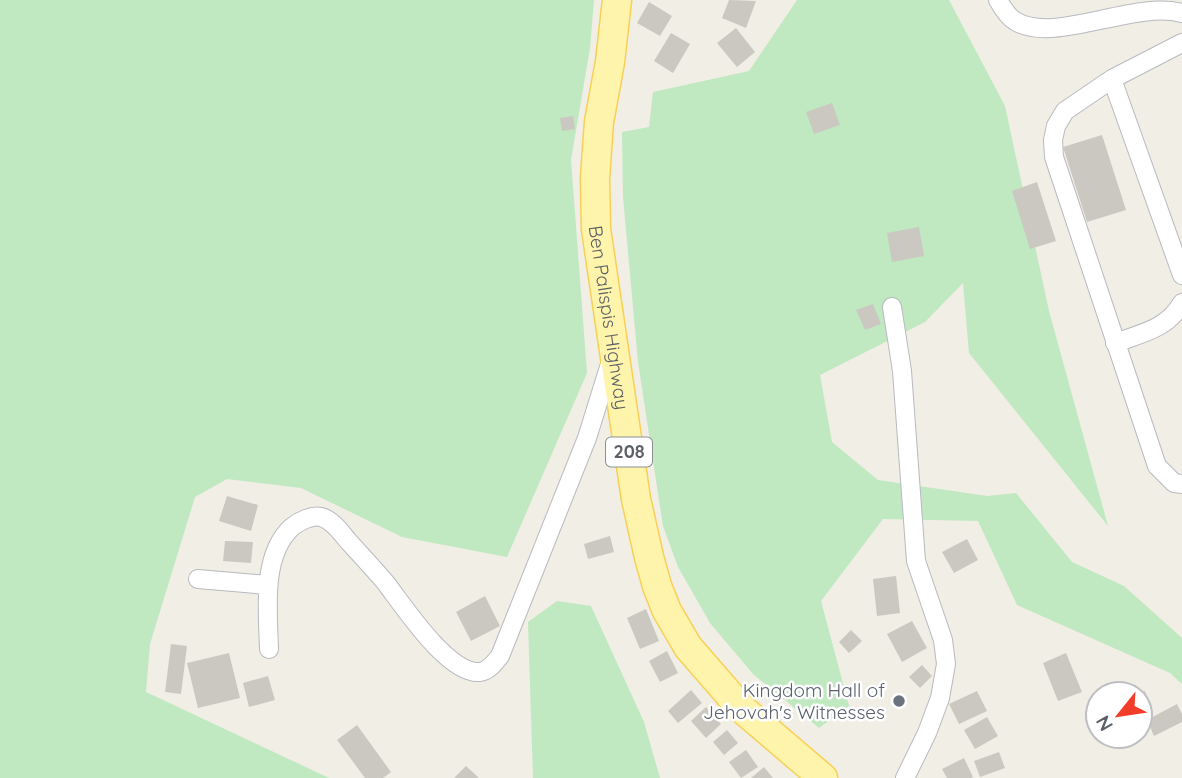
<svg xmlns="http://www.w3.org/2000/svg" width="1182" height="778" viewBox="0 0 1182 778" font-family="Quicksand,sans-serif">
<rect width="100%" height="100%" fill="#f0eee5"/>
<path fill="#c0e8c1" d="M0 0H594L590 48 571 160 587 373 507 557 402 537 301 488 227 479 195 497 150 644 146 692 329 778H0Z
M797 0H949L1005 106 1049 311 1108 526 969 353 963 283 925 322 820 375 832 442 878 480 987 496 1016 493 1072 562 1124 586 1182 638V684L1170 673 1017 605 978 521 883 519 821 601 849 706 819 728 753 674 710 623 678 567 663 526 638 362 623 197 622 132 649 127 653 92 749 71Z
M557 601 591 606 644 722 660 778H533L528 622Z"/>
<path fill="#cbc8c2" d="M729 0 756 1 746 28 722 18Z
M649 2 672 16 660 36 637 23Z
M736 28 755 52 737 67 717 43Z
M671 33 690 44 673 73 654 61Z
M832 103 840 125 814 134 806 112Z
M573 116 575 129 562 131 560 118Z
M1102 135 1126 210 1087 222 1063 147Z
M1037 182 1056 241 1030 249 1012 191Z
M919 227 924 256 892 262 887 233Z
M873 304 881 324 865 330 856 310Z
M227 496 258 505 251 531 219 521Z
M610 536 614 552 588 559 584 544Z
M967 539 978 560 954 573 942 552Z
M225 541 253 542 251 563 223 561Z
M896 576 900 613 877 616 873 579Z
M485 596 500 626 471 641 456 612Z
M646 609 659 641 640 649 627 618Z
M912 621 927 648 902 662 887 634Z
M851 630 862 641 849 653 839 642Z
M171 644 187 646 181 694 165 692Z
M667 651 678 673 660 682 649 661Z
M229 653 240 698 198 708 187 663Z
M1066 653 1082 692 1058 701 1043 663Z
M922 665 932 676 920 688 909 677Z
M268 676 275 700 249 707 243 683Z
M691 690 702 703 678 723 668 711Z
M977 691 987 711 959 724 949 704Z
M1145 691 1152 712 1140 716V693Z
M1177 704 1182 714V722L1154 736 1147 720Z
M706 707 721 724 706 738 691 721Z
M987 717 998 736 975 749 964 730Z
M357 725 391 772 383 778H365L337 740Z
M727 730 738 743 724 755 713 742Z
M746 750 758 767 741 778 729 762Z
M999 752 1005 768 980 777 974 761Z
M964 758 973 777 971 778H947L942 769Z
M466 766 479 778H454Z
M764 767 773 778H751Z"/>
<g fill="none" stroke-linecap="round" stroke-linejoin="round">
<g stroke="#b7babf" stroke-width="20">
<path id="minor" d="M998 0C1002 7 1008 17 1015 21 1054 45 1133 0 1182 13
M1182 43 1112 79 1065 111 1056 126 1053 140 1054 157 1157 466 1174 483 1182 484
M1112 79 1182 275
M892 307 902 371 916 561 943 640 946 664 940 698 927 733 905 778
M1115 343C1142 333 1167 329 1182 303
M198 579 267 585
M269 649C268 611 261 555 292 527 299 521 312 515 321 517 333 520 342 534 349 542 361 555 373 568 385 582 403 605 448 675 480 672 489 671 495 662 500 656L587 438 611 361"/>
</g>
<g stroke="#f9d055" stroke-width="31">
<g id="primary">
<path id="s1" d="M617 0 610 62 599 122 595 178 596 229 636 499 649 557 657 586 667 611 688 647 741 708 823 778"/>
</g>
</g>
<use href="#minor" stroke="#fff" stroke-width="18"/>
<use href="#primary" stroke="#fff4ab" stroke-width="28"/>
</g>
<circle fill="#6b7280" stroke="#fff" stroke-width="2.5" cx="899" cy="701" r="7"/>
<g text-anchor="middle" stroke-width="5" stroke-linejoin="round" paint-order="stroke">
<rect fill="#fff" stroke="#8d9094" stroke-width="2" x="606" y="437.5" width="46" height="29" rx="5"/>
<g font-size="18" font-weight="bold" fill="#5c6066">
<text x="629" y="458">208</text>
</g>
<g font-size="19" fill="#5c6066" stroke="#fff">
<text dy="7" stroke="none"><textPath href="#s1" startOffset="320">Ben Palispis Highway</textPath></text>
</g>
<g font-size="19" fill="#5b616d" stroke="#fff" text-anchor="end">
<text x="885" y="697">Kingdom Hall of<tspan x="885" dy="22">Jehovah's Witnesses</tspan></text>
</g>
</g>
<g transform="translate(1119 715) rotate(240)"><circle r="33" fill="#ffffff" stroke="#bebfc2" stroke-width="2"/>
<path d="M0-5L12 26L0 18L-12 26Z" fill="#f23e28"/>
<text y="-10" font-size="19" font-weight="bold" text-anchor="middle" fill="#5c6066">N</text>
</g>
</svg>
